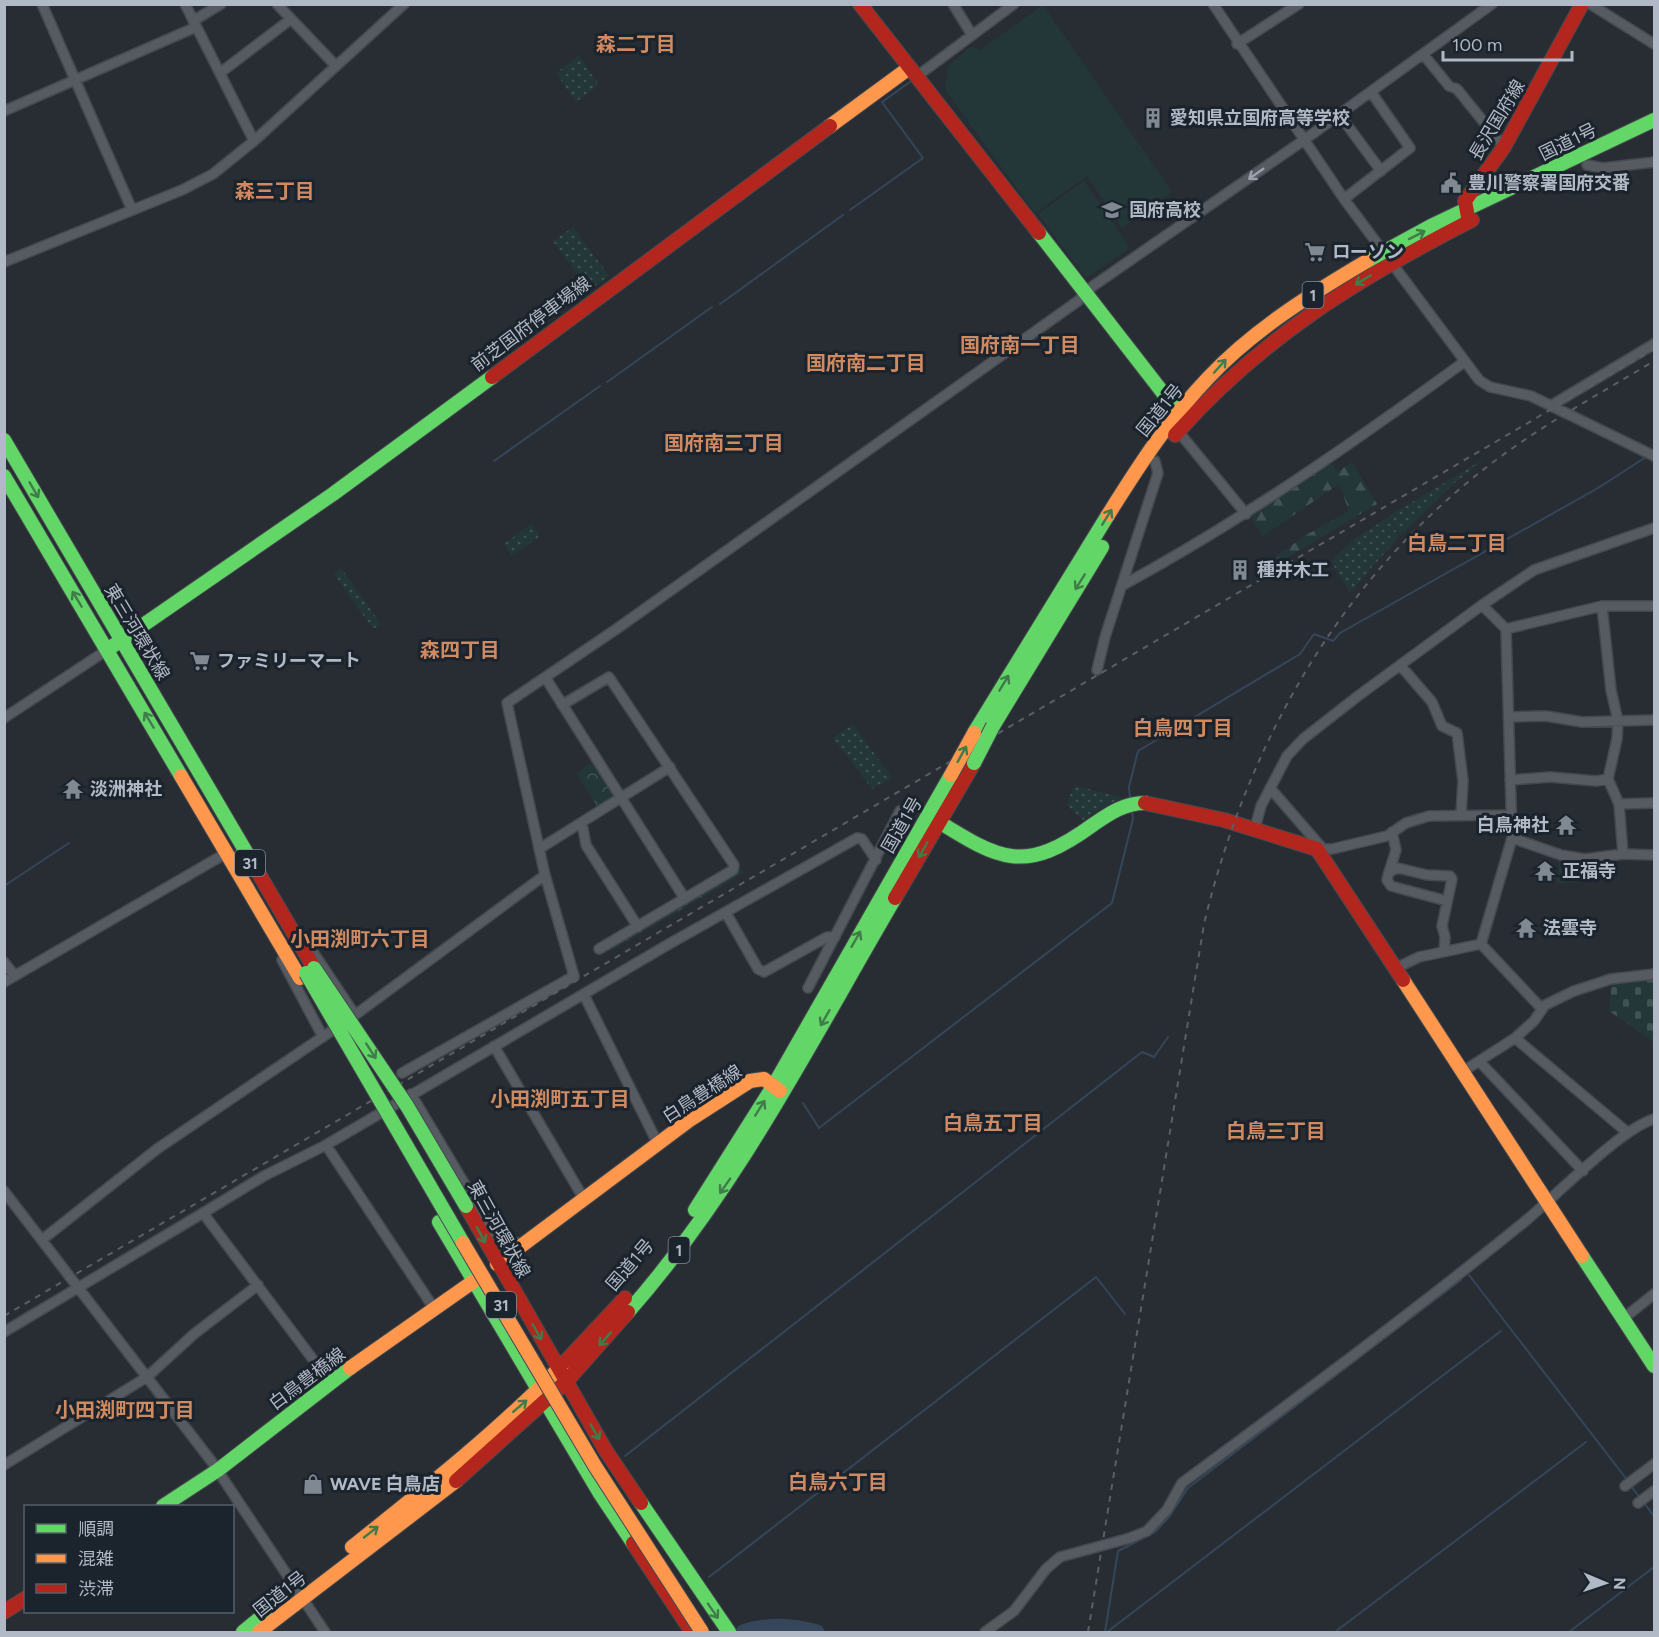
<svg xmlns="http://www.w3.org/2000/svg" width="1659" height="1637" viewBox="0 0 1659 1637" font-family="Figtree,'Noto Sans JP',sans-serif">
<defs>
<pattern id="grass-dots" width="8" height="8" patternUnits="userSpaceOnUse" patternTransform="scale(1.5)"><rect width="8" height="8" fill="#243738"/><path d="M2 2h.1M6 6h.1" fill="none" stroke="#415253" stroke-width="1.8" stroke-linecap="round"/></pattern>
<pattern id="forest-firs" width="22" height="20" patternUnits="userSpaceOnUse" patternTransform="scale(1.5)"><rect width="22" height="20" fill="#243738"/><path d="M5 1l3.5 6h-7zM16 11l3.5 6h-7z" fill="#415253"/></pattern>
<pattern id="cemetery-stones" width="16" height="16" patternUnits="userSpaceOnUse" patternTransform="scale(1.5)"><rect width="16" height="16" fill="#243738"/><path d="M2 7V4a2 2 0 0 1 4 0v3zM10 15v-3a2 2 0 0 1 4 0v3z" fill="#415253"/></pattern>
<pattern id="park-crowns" width="20" height="18" patternUnits="userSpaceOnUse" patternTransform="scale(1.5)"><rect width="20" height="18" fill="#243738"/><path d="M2 6a3 3 0 1 1 6 0M12 15a3 3 0 1 1 6 0" fill="none" stroke="#415253"/></pattern>
</defs>
<rect width="100%" height="100%" fill="#272d33"/>
<path fill="url(#grass-dots)" d="M579 56 599 85 576 102 556 73Z
M573 227 609 276 589 290 553 241Z
M1487 457 1451 486 1400 536 1389 516Z
M1389 517 1399 537 1374 565 1358 570 1373 566 1350 593 1331 561 1352 541 1354 548 1353 540Z
M531 524 540 536 512 556 504 544Z
M341 568 381 624 373 629 334 574Z
M853 724 892 778 872 789 833 738Z
M1077 786 1124 798 1113 802 1083 820 1067 805 1073 787Z"/>
<path fill="url(#forest-firs)" d="M1330 460 1337 472 1352 462 1377 504 1280 562 1276 556 1306 535 1349 511 1339 484 1263 536 1250 517Z"/>
<path fill="url(#cemetery-stones)" d="M1559 857 1584 862V880L1557 884Z
M1654 977V1042L1609 1011 1612 982Z"/>
<path fill="url(#park-crowns)" d="M593 762 616 798 599 809 576 773Z
M741 868 744 873 612 950 609 945Z"/>
<path fill="#243738" d="M1043 5 1172 192 1122 228 1087 176 1035 213 945 90 948 66 971 46 980 50Z
M1084 181 1130 248 1086 278 1038 214Z"/>
<g fill="none" stroke-linecap="round" stroke-linejoin="round">
<path stroke="#35465b" stroke-width="2" d="M850 210 923 158 882 102 910 82
M720 304 843 215
M607 382 712 307
M494 461 600 386
M1130 798 1129 787 1138 751 1300 654 1314 634 1333 641 1340 633 1598 488 1646 457
M4 886 69 843
M803 1103 819 1128 1112 903 1133 819 1132 809
M1469 1275 1628 1481
M625 1456 1142 1052 1154 1057 1168 1037
M1631 1486 1640 1498
M1644 1503 1654 1516
M709 1577 1096 1277 1125 1314
M1105 1632 1118 1551 1155 1532 1169 1517 1188 1488 1461 1280
M1107 1632 1501 1331
M1335 1632 1586 1442
M1569 1632 1654 1567"/>
<path stroke="#35465b" stroke-width="15" d="M743 1632C767 1624 793 1625 817 1632"/>
<g stroke="#44494e" stroke-width="12">
<path id="street" d="M42 4 132 210
M185 4 254 141
M277 4 336 66
M953 4 972 35
M1213 4 1344 199 1479 380 1490 387 1531 396 1654 456
M1590 4 1654 44
M193 21 221 4
M1237 44 1299 4
M1423 54 1449 86 1457 89 1504 147
M220 73 291 19
M916 77 1014 4
M4 111 196 27
M1339 114 1381 171
M1587 165 1603 168 1654 162
M1344 199 1410 148 1371 92
M4 262 182 190 213 174 254 141 404 4
M1552 405 1654 344
M1178 431 1246 514
M1123 585C1243 520 1354 442 1464 362
M1506 629 1602 606H1654
M1400 665 1432 702 1442 726 1457 733 1463 781 1461 815
M1097 670 1105 637 1158 473 1155 461
M545 677 685 899
M562 705 609 677 734 865 733 870 599 949
M1509 717 1546 716 1582 722 1654 720
M4 718 107 650
M1608 779 1619 804 1623 854
M1510 780 1550 777 1596 781 1608 779 1617 739 1618 721 1611 690 1602 606
M1270 788 1323 849
M1619 804 1654 803
M582 823 586 845 638 927
M1255 828 1261 806 1287 756 1303 739 1358 696 1482 605 1534 570 1654 528
M1512 838 1561 855 1585 859 1623 854 1654 855
M539 849 670 767
M1317 849H1332L1387 836 1406 823 1429 816 1510 815
M1389 872 1396 850 1392 832
M726 913 758 969 764 972 827 937H835
M1481 944 1512 838 1506 629 1482 605
M1481 944 1542 1009
M311 949 355 1015
M1444 951 1445 937 1442 926 1452 879 1450 876 1427 875 1398 868 1389 872 1387 880 1391 886 1447 901
M282 960 323 1037
M4 962 15 976
M1394 969 1419 957 1481 944
M4 982 223 855
M808 988 900 811
M584 995 658 1144
M1515 1038 1628 1133
M494 1046 584 1199
M1479 1061 1583 1171
M1462 1072 1515 1038 1534 1021 1545 1005 1574 991 1611 979 1654 974
M402 1073 574 976 545 875 507 703 615 630 1078 301 1093 286 1304 140 1492 4
M411 1094 495 1235 501 1239 523 1244
M326 1145 264 1176 203 1213 330 1382
M4 1191 212 1462 325 1632
M43 1239 157 1149 355 1015 545 875
M435 1310 326 1145 669 944 857 838 862 839 876 860
M1624 1318 1654 1294
M4 1332 203 1213
M4 1465 147 1377 194 1334 258 1285
M1625 1486 1654 1464
M1638 1503 1654 1491
M985 1632 1014 1611 1046 1569 1060 1557 1130 1538 1147 1531 1167 1510 1182 1483C1297 1398 1412 1313 1523 1223 1554 1198 1620 1129 1654 1119"/>
</g>
<g stroke="#44494e" stroke-width="16">
<path id="fast" d="M1039 233 1167 398 1189 416
M1367 261 1433 225 1654 120
M4 440 249 857
M4 476 181 776
M107 650 333 494 492 377
M993 726 1102 547
M974 733 1108 515
M931 817C1000 860 1023 876 1094 824 1110 813 1125 803 1145 803
M695 1210 774 1085 951 775
M439 1222 599 1492 633 1543
M1582 1256 1654 1366
M628 1312C737 1189 812 1039 895 898
M641 1503 729 1632
M163 1506 218 1470 350 1368
M243 1632 265 1614"/>
</g>
<g stroke="#44494e" stroke-width="16">
<path id="slow" d="M830 126 909 68
M1108 515C1138 467 1169 419 1208 378 1253 330 1311 294 1367 261
M181 776 300 978
M1403 980 1582 1256
M497 1264 691 1119 750 1081 764 1079 780 1091
M350 1368 474 1281
M352 1547C425 1489 500 1430 565 1362
M259 1632 456 1481"/>
</g>
<g stroke="#44494e" stroke-width="16">
<path id="jam" d="M860 4 1039 233
M1468 217 1465 201 1504 147 1582 4
M492 377 830 126
M1175 435C1262 337 1357 279 1472 220
M1145 803 1224 820 1317 849 1403 980
M249 857 314 968
M895 898 974 763
M466 1206 606 1451 641 1503
M565 1362 625 1298
M456 1481 566 1382 628 1312
M633 1543 692 1632
M4 1612 26 1598"/>
</g>
<use href="#street" stroke="#565a61" stroke-width="9"/>
<use href="#fast" stroke="#63d668" stroke-width="14"/>
<use href="#slow" stroke="#ff974d" stroke-width="14"/>
<use href="#jam" stroke="#b3261e" stroke-width="14"/>
<path stroke="#5a5f64" stroke-width="2" stroke-dasharray="6 6" stroke-linecap="butt" d="M4 1316 1654 349
M1088 1632 1204 924C1248 740 1343 574 1496 460 1546 423 1601 393 1654 361"/>
<g stroke="#444950" stroke-width="16" stroke-linecap="butt">
<path id="fast-bridge" d="M974 763 993 726
M314 968 407 1106 466 1206
M306 973 463 1243"/>
</g>
<g stroke="#444950" stroke-width="16" stroke-linecap="butt">
<path id="slow-bridge" d="M951 775 974 733
M463 1243 595 1466 702 1632"/>
</g>
<use href="#fast-bridge" stroke="#63d668" stroke-width="14"/>
<use href="#slow-bridge" stroke="#ff974d" stroke-width="14"/>
</g>
<defs><path id="oneway-shaft" d="M-6 0H5M1.5-3L5.5 0L1.5 3" fill="none" stroke-width="1.6" stroke-linecap="round" stroke-linejoin="round" transform="scale(1.5)"/></defs>
<use stroke="#9aa1ac" href="#oneway-shaft" transform="translate(1256 174) rotate(145)"/>
<g stroke="#3f7c4a">
<use href="#oneway-shaft" transform="translate(1417 235) rotate(-27)"/>
<use href="#oneway-shaft" transform="translate(1363 280) rotate(149)"/>
<use href="#oneway-shaft" transform="translate(1220 366) rotate(-48)"/>
<use href="#oneway-shaft" transform="translate(34 490) rotate(60)"/>
<use href="#oneway-shaft" transform="translate(1107 517) rotate(-58)"/>
<use href="#oneway-shaft" transform="translate(1080 582) rotate(122)"/>
<use href="#oneway-shaft" transform="translate(77 599) rotate(-121)"/>
<use href="#oneway-shaft" transform="translate(1004 683) rotate(-59)"/>
<use href="#oneway-shaft" transform="translate(149 720) rotate(-121)"/>
<use href="#oneway-shaft" transform="translate(962 754) rotate(-61)"/>
<use href="#oneway-shaft" transform="translate(923 850) rotate(120)"/>
<use href="#oneway-shaft" transform="translate(856 939) rotate(-60)"/>
<use href="#oneway-shaft" transform="translate(825 1018) rotate(120)"/>
<use href="#oneway-shaft" transform="translate(371 1051) rotate(57)"/>
<use href="#oneway-shaft" transform="translate(760 1108) rotate(-58)"/>
<use href="#oneway-shaft" transform="translate(725 1186) rotate(125)"/>
<use href="#oneway-shaft" transform="translate(481 1235) rotate(62)"/>
<use href="#oneway-shaft" transform="translate(537 1332) rotate(60)"/>
<use href="#oneway-shaft" transform="translate(605 1339) rotate(132)"/>
<use href="#oneway-shaft" transform="translate(520 1406) rotate(-41)"/>
<use href="#oneway-shaft" transform="translate(595 1432) rotate(60)"/>
<use href="#oneway-shaft" transform="translate(371 1532) rotate(-38)"/>
<use href="#oneway-shaft" transform="translate(713 1611) rotate(55)"/>
</g>
<defs>
<g id="building-bare" transform="scale(1.62)"><path d="M-4-6H4V6H1V3H-1V6H-4ZM-2.5-4.3h1.7v1.8h-1.7ZM.8-4.3h1.7v1.8H.8ZM-2.5-1h1.7V.8h-1.7ZM.8-1h1.7V.8H.8Z" fill="#808892" stroke="#1b232d" stroke-width="2.5" paint-order="stroke"/></g>
<g id="civic-bare" transform="scale(1.62)"><path d="M-.6-6.5H3V-4.5H.6V-3L4-1V1h2V6H-6V1h2V-1L-.6-3ZM-1.2 2.5V6h2.4V2.5Z" fill="#808892" stroke="#1b232d" stroke-width="2.5" paint-order="stroke"/></g>
<g id="school-bare" transform="scale(1.62)"><path d="M0-5L7-2L0 1L-7-2ZM-4 1L0 2.5L4 1V4Q0 6-4 4Z" fill="#808892" stroke="#1b232d" stroke-width="2.5" paint-order="stroke"/></g>
<g id="supermarket-bare" transform="scale(1.62)"><path d="M-6-5.5h2.5l.6 2H6L4.5 2H-2.5L-4.4-4H-6ZM-1.5 3.2a1.3 1.3 0 1 0 .1 0ZM3 3.2a1.3 1.3 0 1 0 .1 0Z" fill="#808892" stroke="#1b232d" stroke-width="2.5" paint-order="stroke"/></g>
<g id="temple-bare" transform="scale(1.62)"><path d="M0-6L5-2H3V0L6.5 2.5H4V6H1.5V3h-3V6H-4V2.5H-6.5L-3 0V-2H-5Z" fill="#808892" stroke="#1b232d" stroke-width="2.5" paint-order="stroke"/></g>
<g id="shop-bare" transform="scale(1.62)"><path d="M-5-2.5h2.3a2.7 3.5 0 0 1 5.4 0H5L5.5 6h-11ZM-1.5-2.5h3a1.5 2.3 0 0 0-3 0Z" fill="#808892" stroke="#1b232d" stroke-width="2.5" paint-order="stroke"/></g>
</defs>
<g fill-rule="evenodd">
<use href="#building-bare" x="1153" y="118"/>
<use href="#civic-bare" x="1451" y="183"/>
<use href="#school-bare" x="1112" y="210"/>
<use href="#supermarket-bare" x="1315" y="252"/>
<use href="#building-bare" x="1240" y="570"/>
<use href="#supermarket-bare" x="200" y="661"/>
<use href="#temple-bare" x="73" y="789"/>
<use href="#temple-bare" x="1566" y="825"/>
<use href="#temple-bare" x="1545" y="871"/>
<use href="#temple-bare" x="1526" y="928"/>
<use href="#shop-bare" x="313" y="1484"/>
</g>
<g text-anchor="middle" stroke-width="6" stroke-linejoin="round" paint-order="stroke">
<g fill="#1b232d" stroke="#838c97" stroke-width="1.5">
<rect x="1302.5" y="282" width="21" height="26" rx="4.5"/>
<rect x="235" y="850" width="30" height="26" rx="4.5"/>
<rect x="668.5" y="1237" width="21" height="26" rx="4.5"/>
<rect x="486" y="1292" width="30" height="26" rx="4.5"/>
</g>
<g font-size="16" font-weight="bold" fill="#b0b9c5">
<text x="1313" y="301">1</text>
<text x="250" y="869">31</text>
<text x="679" y="1256">1</text>
<text x="501" y="1311">31</text>
</g>
<g font-size="18" font-weight="bold" fill="#b0b9c5" stroke="#1b232d" text-anchor="start">
<text x="1170" y="124">愛知県立国府高等学校</text>
<text x="1468" y="189">豊川警察署国府交番</text>
<text x="1129" y="216">国府高校</text>
<text x="1332" y="258">ローソン</text>
<text x="1257" y="576">種井木工</text>
<text x="217" y="667">ファミリーマート</text>
<text x="90" y="795">淡洲神社</text>
<text x="1549" y="831" text-anchor="end">白鳥神社</text>
<text x="1562" y="877">正福寺</text>
<text x="1543" y="934">法雲寺</text>
<text x="330" y="1490">WAVE 白鳥店</text>
</g>
<g font-size="18" fill="#b0b9c5" stroke="#1b232d">
<text transform="translate(1497 120) rotate(-59)" y="6">長沢国府線</text>
<text transform="translate(1568 142) rotate(-26)" y="6">国道1号</text>
<text transform="translate(531 324) rotate(-37)" y="6">前芝国府停車場線</text>
<text transform="translate(1160 410) rotate(-51)" y="6">国道1号</text>
<text transform="translate(137 632) rotate(59)" y="6">東三河環状線</text>
<text transform="translate(902 825) rotate(-60)" y="6">国道1号</text>
<text transform="translate(702 1094) rotate(-33)" y="6">白鳥豊橋線</text>
<text transform="translate(499 1229) rotate(61)" y="6">東三河環状線</text>
<text transform="translate(630 1265) rotate(-49)" y="6">国道1号</text>
<text transform="translate(307 1379) rotate(-37)" y="6">白鳥豊橋線</text>
<text transform="translate(280 1594) rotate(-38)" y="6">国道1号</text>
</g>
<g font-size="20" font-weight="bold" fill="#cf8a61" stroke="#1b232d">
<text x="636" y="51">森二丁目</text>
<text x="275" y="198">森三丁目</text>
<text x="1020" y="352">国府南一丁目</text>
<text x="866" y="370">国府南二丁目</text>
<text x="724" y="450">国府南三丁目</text>
<text x="1457" y="550">白鳥二丁目</text>
<text x="460" y="657">森四丁目</text>
<text x="1183" y="735">白鳥四丁目</text>
<text x="360" y="946">小田渕町六丁目</text>
<text x="560" y="1106">小田渕町五丁目</text>
<text x="993" y="1130">白鳥五丁目</text>
<text x="1276" y="1138">白鳥三丁目</text>
<text x="125" y="1417">小田渕町四丁目</text>
<text x="838" y="1489">白鳥六丁目</text>
</g>
</g>
<rect width="1659" height="1637" fill="none" stroke="#b0b9c5" stroke-width="12"/>
<rect x="24" y="1505" width="210" height="108" fill="#1b232d" stroke="#575f6a" stroke-width="1.5"/>
<rect x="36" y="1524" width="30" height="9" fill="#63d668" stroke="#575f6a" stroke-width="1.5"/>
<text x="78" y="1535" font-size="18" fill="#b0b9c5">順調</text>
<rect x="36" y="1554" width="30" height="9" fill="#ff974d" stroke="#575f6a" stroke-width="1.5"/>
<text x="78" y="1565" font-size="18" fill="#b0b9c5">混雑</text>
<rect x="36" y="1584" width="30" height="9" fill="#b3261e" stroke="#575f6a" stroke-width="1.5"/>
<text x="78" y="1595" font-size="18" fill="#b0b9c5">渋滞</text>
<g transform="translate(1605 1583) rotate(92)" stroke="#1b232d" stroke-width="4.5" paint-order="stroke">
<path d="M0-4.5L10 22L0 15L-10 22Z" fill="#b0b9c5"/>
<text y="-9" font-size="16" font-weight="bold" text-anchor="middle" fill="#b0b9c5">N</text>
</g>
<path d="M1443 51v9h129v-9" fill="none" stroke="#b0b9c5" stroke-width="3"/>
<text x="1452" y="51" font-size="18" fill="#b0b9c5" stroke="#1b232d" stroke-width="4.5" paint-order="stroke">100 m</text>
</svg>
